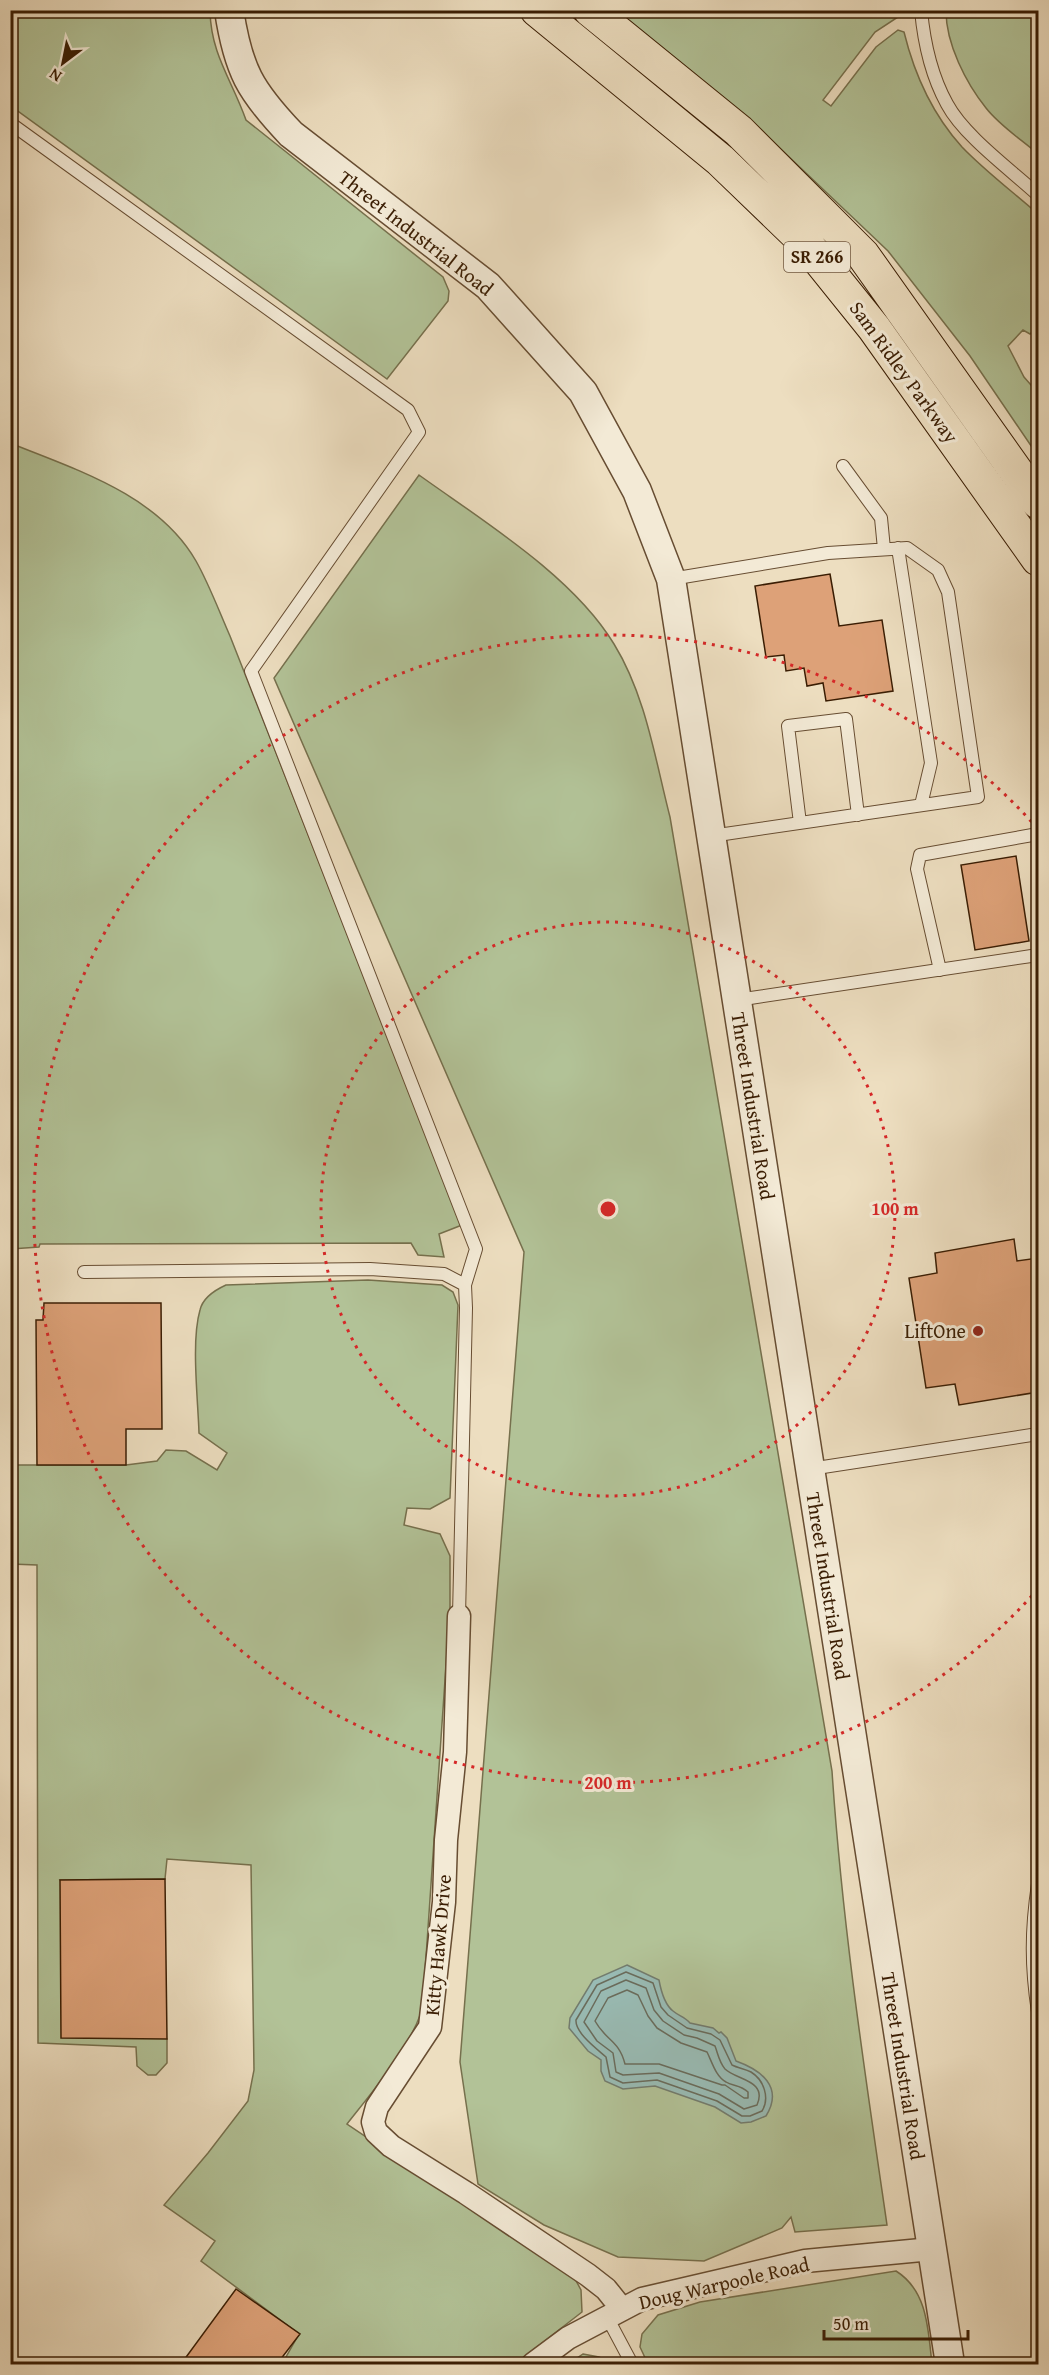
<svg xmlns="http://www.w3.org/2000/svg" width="1049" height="2375" viewBox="0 0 1049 2375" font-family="'Gentium Book Plus',serif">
<rect width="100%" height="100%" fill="#eddec0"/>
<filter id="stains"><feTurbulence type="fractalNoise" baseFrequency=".00333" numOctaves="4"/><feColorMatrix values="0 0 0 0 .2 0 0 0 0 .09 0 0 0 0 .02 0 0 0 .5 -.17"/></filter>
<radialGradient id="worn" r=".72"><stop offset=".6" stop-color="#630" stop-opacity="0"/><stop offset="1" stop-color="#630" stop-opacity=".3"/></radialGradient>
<path fill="#b2c297" stroke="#76704d" stroke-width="1.5" d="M11 10 210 11C211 55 232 80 246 120L443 277 449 291 448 301 387 379 11 106Z
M617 11H901V15L875 32 823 100 831 106 876 47 898 30 904 32C914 73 933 115 962 147 985 171 1013 192 1038 214V326L1030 334 1023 330 1008 346 1024 377 1038 393V456L970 356 888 251 748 118Z
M946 11H1038V154C1022 140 1000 126 986 108 966 83 946 44 946 11Z
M10 443C77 470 158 495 196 561 209 584 219 611 230 636L462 1225 439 1234 444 1257 418 1255 411 1243 40 1244 39 1247 11 1249Z
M419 475C483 521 573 576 614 644 646 696 655 759 670 817L832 1771C842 1923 865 2074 887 2225L795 2232 791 2217 782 2228 704 2261 618 2257 544 2225 478 2184 460 2062 524 1252 274 678Z
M368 1280 442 1285 453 1292 458 1305 450 1498 430 1509 407 1508 404 1525 440 1534 450 1556V1607L425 1972C425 1980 426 1988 425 1996 420 2037 372 2092 347 2124L574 2277 581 2290 582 2312 515 2364H282L299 2334 201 2261 215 2241 164 2205 208 2153 248 2101 254 2070 251 1865 167 1859 165 1879 60 1880 167 2039V2063L156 2075H148L137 2066 136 2047 38 2043 37 1565 11 1564V1465H126L157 1461 166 1450 186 1451 217 1470 227 1453 199 1433C198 1399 191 1341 200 1310 203 1297 215 1290 226 1285Z
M896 2271C928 2291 928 2330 932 2364H648L640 2347 642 2334 658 2315 700 2302Z
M583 2354 599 2357 613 2364H568Z"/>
<path fill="#99bcb5" stroke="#737c6e" stroke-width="1.5" d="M627 1965 659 1980C661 1991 664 2004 673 2011 679 2016 685 2017 690 2023L713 2028 719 2033 721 2032 727 2038 736 2061C761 2070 784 2087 766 2116L751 2122 741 2123 715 2107 655 2086 623 2089 605 2081 601 2071V2060L588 2051 569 2028 570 2018 593 1980Z"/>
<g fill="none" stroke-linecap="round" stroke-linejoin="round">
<path stroke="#6a6c5c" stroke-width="1.5" d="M626 1972 653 1983 661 2007 668 2015 687 2028 711 2034 720 2040 732 2065C738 2068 745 2069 751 2072 764 2080 770 2098 762 2111L750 2116H742L717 2101 657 2080 623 2083 610 2077 606 2057C597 2049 575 2033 576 2020L597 1985Z
M626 1980 646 1988 654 2010 663 2021 684 2035 697 2038 715 2046C718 2054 719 2062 725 2069 736 2080 768 2080 757 2105L744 2109 719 2094 659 2073 623 2075 616 2072 613 2053 597 2041 584 2022 601 1991Z
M627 1990 638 1995 648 2016 657 2028 681 2043 707 2052C712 2062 716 2077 726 2082 732 2086 741 2085 748 2092V2098H744L725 2085H722L659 2064H625C619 2040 606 2041 595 2021L608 1998Z"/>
</g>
<path fill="#dda178" stroke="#3a1d03" stroke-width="1.5" d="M830 574 839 626 882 620 893 691 826 701 823 683 807 686 804 668 786 671 784 655 766 657 755 586Z
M1016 856 1029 941 975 950 961 865Z
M1014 1239 1017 1261 1038 1258V1392L959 1405 955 1384 926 1388 909 1278 937 1273 935 1253Z
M44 1303H161L162 1429H126V1465H37L36 1320H43Z
M165 1879 167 2039 61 2038 60 1880Z
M236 2289 300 2334 277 2364H181Z"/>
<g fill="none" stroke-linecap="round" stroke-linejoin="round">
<g stroke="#674d32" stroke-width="14">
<path id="service" d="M921 10C924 43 931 75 947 104 964 136 1011 170 1038 195
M10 123 408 410 419 432 251 671 476 1249 465 1285
M843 466 881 518 884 549
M898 548 931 763 921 805
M671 579 828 553 907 548 938 570 948 592 978 797 711 836
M800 823 788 726 846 719 858 815
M940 970 917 869 920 855 1038 834
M737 1000 1038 955
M84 1272 370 1269 444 1274 465 1285 466 1308 459 1616
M810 1469 1038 1434
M1038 1884C1031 1930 1031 1967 1038 2012
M607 2317 632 2364"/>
</g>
<g stroke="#674d32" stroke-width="25">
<path id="minor" d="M459 1616 455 1752 446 1840 444 1902 430 2027 377 2107 373 2122 376 2132 391 2146 466 2193 588 2275 606 2289 622 2309
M533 2364 568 2338 642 2299 805 2261 932 2249"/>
</g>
<g stroke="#674d32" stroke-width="31">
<path id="tertiary" d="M229 10C238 70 250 91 291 134L488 286 583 392 637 491 671 579 950 2364"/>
</g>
<g stroke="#3a1d03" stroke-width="35">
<path id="primary" d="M537 10 720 160 804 241 874 328 1038 559
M590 10 739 131 863 255 1038 502"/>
</g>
<use href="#service" stroke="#f3ead6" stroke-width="12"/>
<use href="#minor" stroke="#f3ead6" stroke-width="22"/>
<use href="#tertiary" stroke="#f3ead6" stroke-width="28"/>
<use href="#primary" stroke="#eddec0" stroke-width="33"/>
</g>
<g fill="none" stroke="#d62828" stroke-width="3" stroke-dasharray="3 6">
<circle cx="608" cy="1209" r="287"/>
<path d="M1038 1589A574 574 0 1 1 1038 829"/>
</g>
<circle fill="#8f2418" stroke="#f3ead6" stroke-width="2" cx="978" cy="1331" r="6"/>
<g text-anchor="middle" stroke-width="6" stroke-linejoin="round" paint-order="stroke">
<rect fill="#f3ead6" stroke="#725a42" stroke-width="1.5" x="784" y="242" width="66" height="30" rx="4.5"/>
<g font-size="18" font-weight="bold" fill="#3a1d03">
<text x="817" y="263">SR 266</text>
</g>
<g font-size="20" fill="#3a1d03" stroke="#f3ead6">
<text transform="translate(416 233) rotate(38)" y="7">Threet Industrial Road</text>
<text transform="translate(904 372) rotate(54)" y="7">Sam Ridley Parkway</text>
<text transform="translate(753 1106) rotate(81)" y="7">Threet Industrial Road</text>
<text transform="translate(828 1586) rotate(81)" y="7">Threet Industrial Road</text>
<text transform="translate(438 1945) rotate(-85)" y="7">Kitty Hawk Drive</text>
<text transform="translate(903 2066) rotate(81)" y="7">Threet Industrial Road</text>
<text transform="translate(724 2283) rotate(-13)" y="7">Doug Warpoole Road</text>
</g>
<g font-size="20" fill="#3a1d03" stroke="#f3ead6" text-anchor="end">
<text x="966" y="1338">LiftOne</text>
</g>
</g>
<circle cx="608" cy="1209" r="9" fill="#d62828" stroke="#f3ead6" stroke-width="3"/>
<g font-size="18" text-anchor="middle" font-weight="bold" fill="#d62828" stroke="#f3ead6" stroke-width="6" stroke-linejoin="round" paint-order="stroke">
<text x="895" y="1215">100 m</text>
<text x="608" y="1789">200 m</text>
</g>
<rect width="1049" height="2375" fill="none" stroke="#eddec0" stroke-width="36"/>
<rect x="12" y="12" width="1025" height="2351" fill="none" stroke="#3a1d03" stroke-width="3"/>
<rect x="18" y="18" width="1013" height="2339" fill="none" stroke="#3a1d03" stroke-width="1.5"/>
<g transform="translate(63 63) rotate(212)" stroke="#f3ead6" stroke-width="4.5" paint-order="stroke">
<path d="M0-4.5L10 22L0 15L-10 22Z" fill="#3a1d03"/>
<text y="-9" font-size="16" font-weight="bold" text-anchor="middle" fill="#3a1d03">N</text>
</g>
<path d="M824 2330v9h144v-9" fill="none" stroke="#3a1d03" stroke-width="3"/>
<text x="833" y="2330" font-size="18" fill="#3a1d03" stroke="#f3ead6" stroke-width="4.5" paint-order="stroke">50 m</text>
<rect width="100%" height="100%" filter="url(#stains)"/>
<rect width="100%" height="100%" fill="url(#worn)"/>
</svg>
